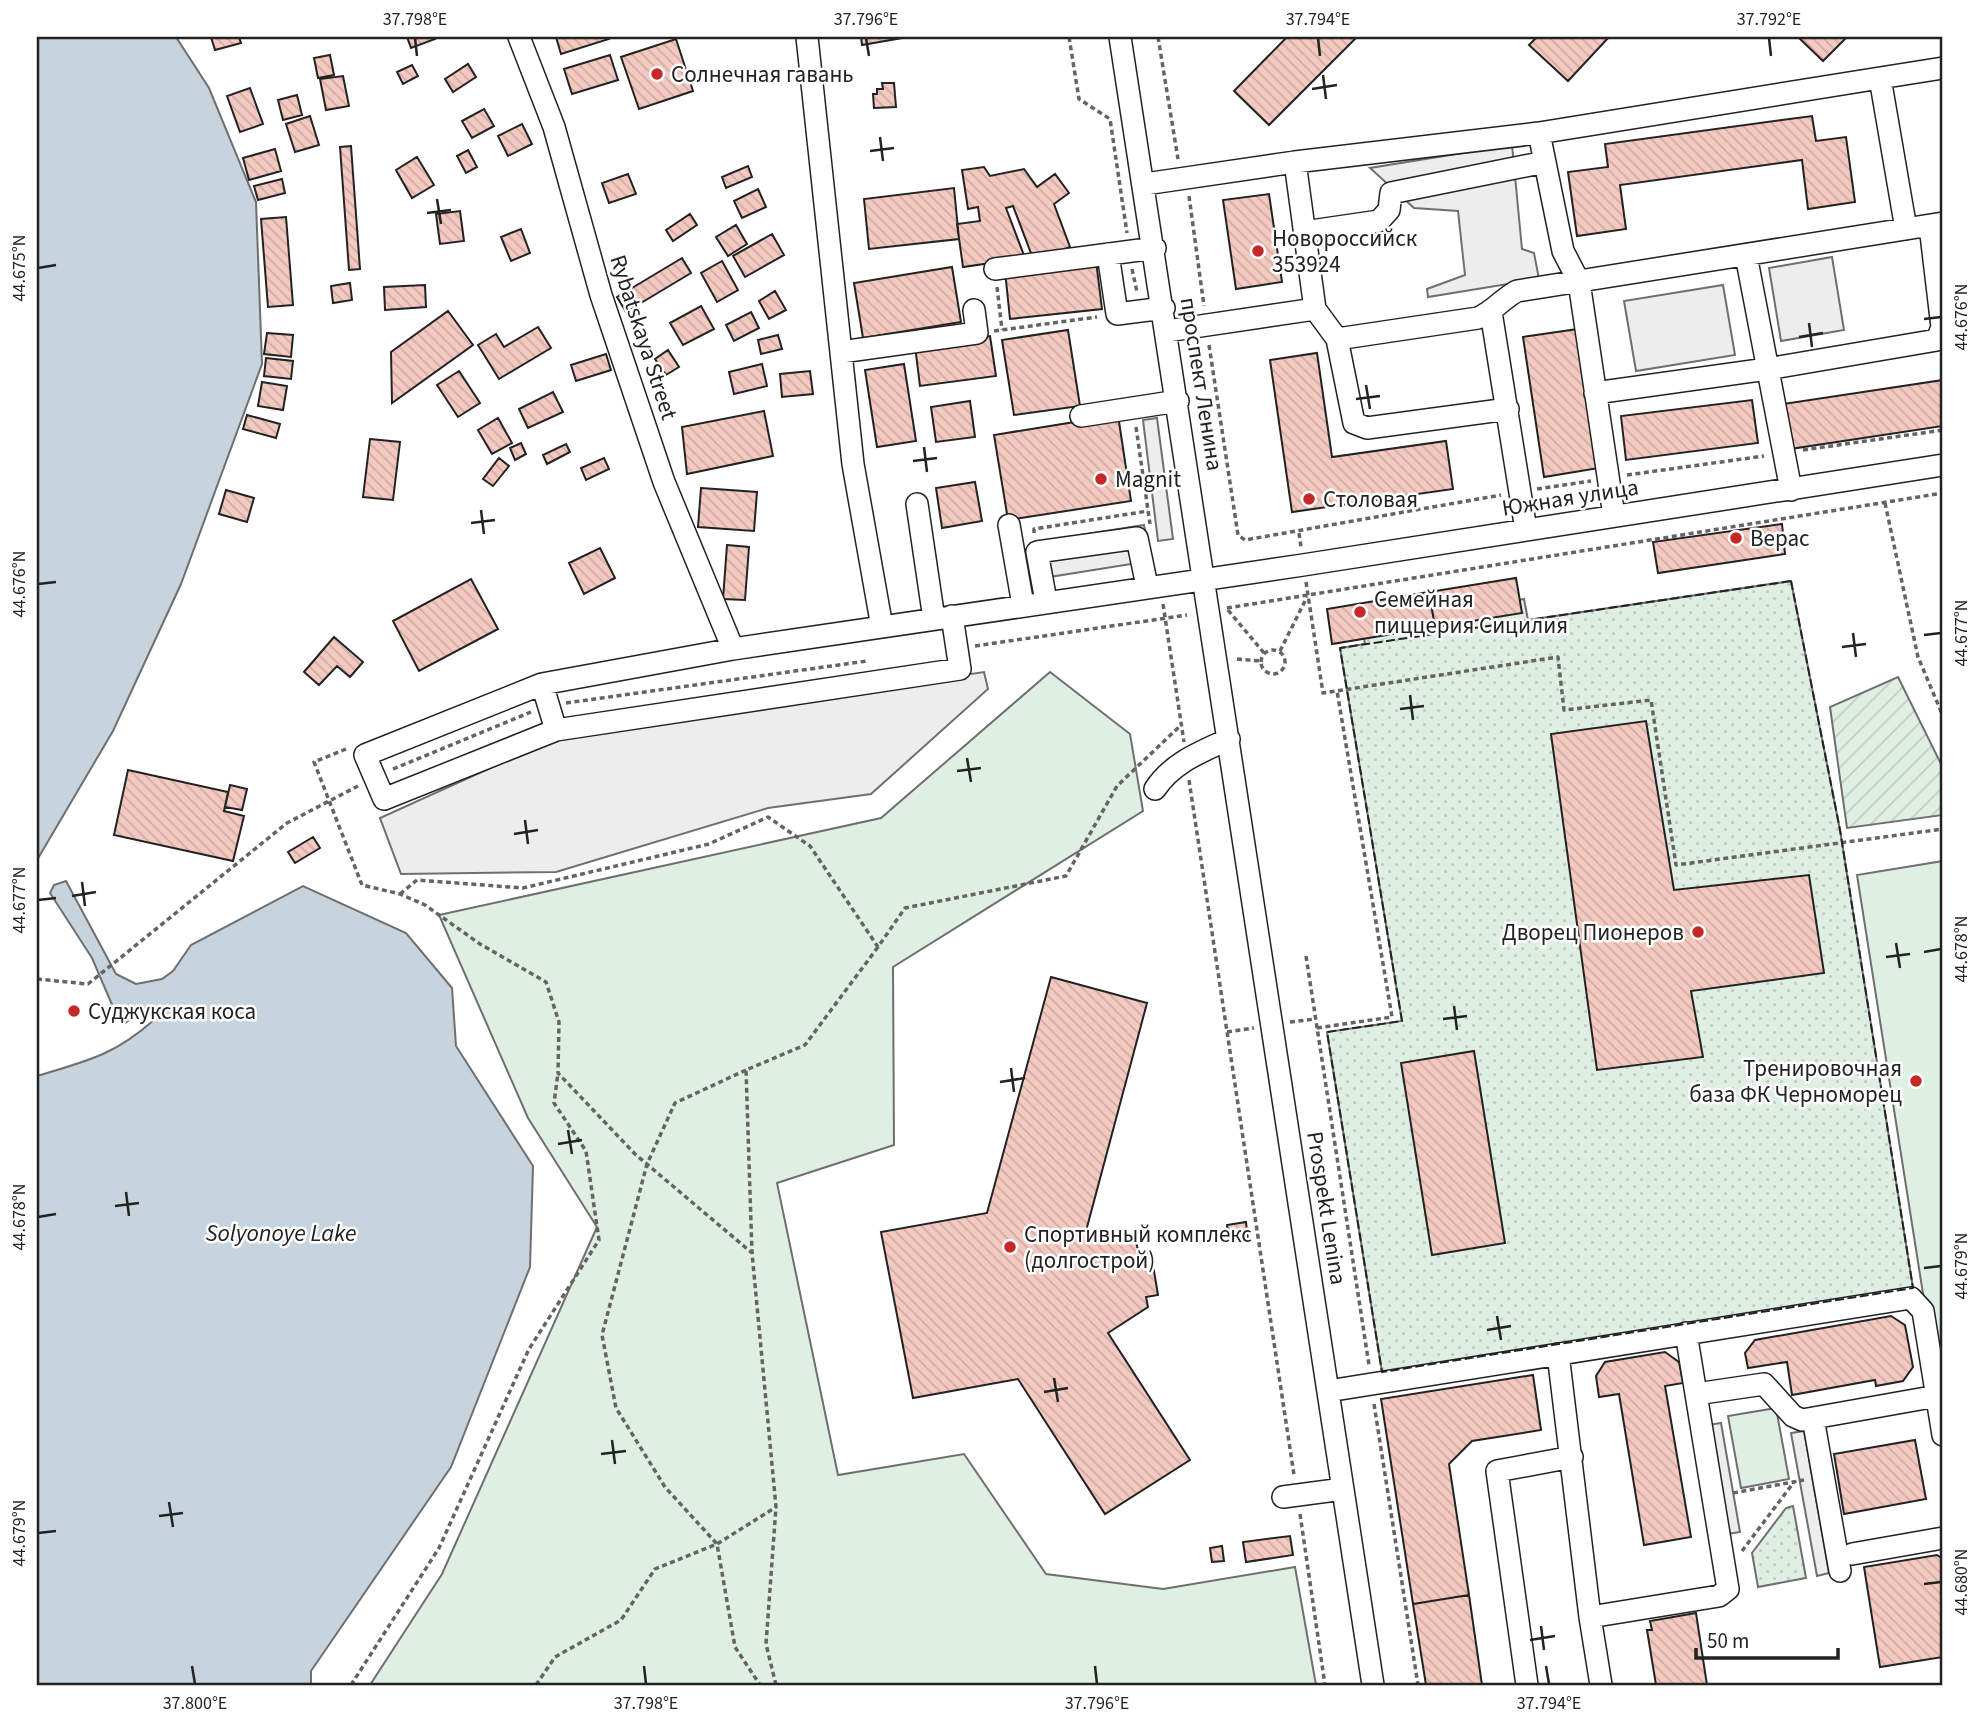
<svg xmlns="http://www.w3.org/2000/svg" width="1980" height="1722" viewBox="0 0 1980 1722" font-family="'Source Sans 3',sans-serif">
<defs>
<pattern id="park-dots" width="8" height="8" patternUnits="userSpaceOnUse" patternTransform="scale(1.75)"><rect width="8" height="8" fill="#e0efe3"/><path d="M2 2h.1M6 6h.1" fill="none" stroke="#c0cdc2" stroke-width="1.8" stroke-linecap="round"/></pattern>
<pattern id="garden-furrows" width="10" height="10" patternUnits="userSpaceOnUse" patternTransform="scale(1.75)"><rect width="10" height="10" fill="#e0efe3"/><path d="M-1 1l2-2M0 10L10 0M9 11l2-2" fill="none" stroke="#c0cdc2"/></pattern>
<pattern id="building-back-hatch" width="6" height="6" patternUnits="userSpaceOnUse" patternTransform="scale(1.75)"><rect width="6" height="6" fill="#f3c9c0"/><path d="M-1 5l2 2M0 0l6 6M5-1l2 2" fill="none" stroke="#d0aca5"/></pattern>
</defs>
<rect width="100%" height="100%" fill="#fff"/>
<path fill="#e0efe3" stroke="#6f6f6f" stroke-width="2" d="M1050 672 1130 734 1143 811 893 967 894 1145 777 1183 838 1475 964 1454 1046 1574 1163 1589 1295 1567 1316 1685H370L442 1574 597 1227 528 1118 439 915 881 818Z
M1943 861V1402L1924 1300 1857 875Z
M1776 1408 1789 1479 1741 1488 1728 1416Z"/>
<path fill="url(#park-dots)" stroke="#6f6f6f" stroke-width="2" d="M1791 581 1840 830 1913 1288 1382 1372 1327 1032 1402 1021 1340 648 1365 644 1362 625 1524 599 1528 620Z
M1793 1506 1806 1578 1758 1587 1752 1553 1786 1508Z"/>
<path fill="url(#garden-furrows)" stroke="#6f6f6f" stroke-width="2" d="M1898 677 1943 768V815L1847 828 1830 707Z"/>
<path fill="#ededed" stroke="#6f6f6f" stroke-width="2" d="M1512 145 1522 249 1534 253 1539 279 1428 297 1427 289 1465 275 1458 211 1414 208 1370 168Z
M1832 257 1844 330 1781 341 1769 268Z
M1723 285 1735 355 1636 371 1624 301Z
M1157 418 1173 539 1158 541 1143 420Z
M1144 525 1150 561 1037 579 1031 543Z
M984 672 988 689 871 794 768 808 556 872 401 874 380 818 570 732Z
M1721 1423 1740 1532 1727 1534 1708 1425Z
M1804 1431 1829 1573 1817 1576 1791 1433Z"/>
<path fill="#c7d3dd" stroke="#6f6f6f" stroke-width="2" d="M37 37H176L209 88 256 202 262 364 181 584 113 731 37 860Z
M66 881 116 974 136 984 162 979 173 971 191 945 303 886 406 933 452 988 456 1046 533 1166 530 1267 451 1467 311 1671V1685H37V1076C87 1061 115 1055 155 1019L146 1008 125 1023 113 1007 92 958 50 893 54 885Z"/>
<path fill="url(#building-back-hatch)" stroke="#222" stroke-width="2" d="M211 37H239L241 43 215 50Z
M407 37H434L435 39 411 48Z
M556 37H608L609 39 561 54Z
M861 37H908L862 45Z
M1287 37H1357L1269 125 1234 91Z
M1537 37H1609L1568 81 1529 45Z
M1798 37H1847L1823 61Z
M676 39 693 91 639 109 621 57Z
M330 55 334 75 318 78 314 58Z
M610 55 618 80 572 94 564 69Z
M468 64 476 77 453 92 445 79Z
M412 65 418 76 403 84 397 72Z
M343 76 349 106 326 110 320 79Z
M882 83H894L896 107 874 108 873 94H877V89H883Z
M250 88 263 124 240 132 227 96Z
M297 95 302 115 283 120 278 100Z
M484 109 494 126 472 138 462 121Z
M310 116 319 145 295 152 286 124Z
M1812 116 1816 141 1846 137 1855 202 1808 209 1802 160 1620 185 1626 229 1577 236 1568 172 1608 167 1605 144Z
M522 124 532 144 508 156 498 136Z
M351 146 360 269 349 270 340 147Z
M275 149 281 171 249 180 243 158Z
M468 150 477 167 466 173 457 156Z
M417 157 434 185 412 198 396 170Z
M748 166 752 177 726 188 722 177Z
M984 167 990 176 1024 169 1037 187 1055 174 1069 193 1054 204 1070 247 1034 261 1013 206 1006 208 1025 258 963 267 957 224 980 221 978 207 968 209 962 170Z
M628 174 636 194 609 203 602 183Z
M282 179 285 193 258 200 254 186Z
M954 188 959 239 869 249 864 199Z
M758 189 766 207 742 218 734 201Z
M1269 194 1282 282 1236 289 1223 200Z
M460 211 464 241 440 244 436 214Z
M690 214 697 225 673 241 666 230Z
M286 217 293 305 268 307 261 219Z
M736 225 747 244 728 256 716 237Z
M521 229 530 253 511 261 501 237Z
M772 234 784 255 745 277 733 256Z
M682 258 691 273 626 312 617 297Z
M722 261 738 290 717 302 701 273Z
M1096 261 1102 309 1010 319 1005 271Z
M952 267 961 322 863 338 854 283Z
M350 283 352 300 333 303 331 286Z
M425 285 426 307 385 310 384 287Z
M775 291 786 310 769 319 759 301Z
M701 306 714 329 683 345 670 323Z
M448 311 473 345 392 403 391 352Z
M751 312 759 328 734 341 726 325Z
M538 327 551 348 499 379 478 345 496 334 504 347Z
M1578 329 1599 468 1544 477 1523 337Z
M1068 330 1080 406 1014 415 1002 340Z
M267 333 293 335 291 357 264 354Z
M778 335 782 349 761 354 758 340Z
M990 336 996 376 920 386 915 346Z
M668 350 679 367 666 375 655 359Z
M1317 353 1332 457 1446 441 1453 489 1292 512 1270 360Z
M606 354 611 370 576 381 571 365Z
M266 358 293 361 291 379 264 376Z
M762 364 767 386 734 394 729 372Z
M904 364 916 441 877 447 865 370Z
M459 371 480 403 458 417 437 385Z
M810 371 813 394 782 397 780 374Z
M1943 380V426L1790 449 1783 404Z
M262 382 287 386 283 410 258 406Z
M553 392 563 412 528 428 519 409Z
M1752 400 1758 443 1626 460 1621 416Z
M970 401 975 437 936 442 931 407Z
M764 411 773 456 687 474 682 427Z
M247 415 280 424 276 438 243 429Z
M1118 415 1131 501 1008 520 994 435Z
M498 418 512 443 492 454 478 430Z
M370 439 400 442 393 500 363 497Z
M521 443 526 454 515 460 510 448Z
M566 444 570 452 547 464 543 455Z
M499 458 509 466 493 486 483 479Z
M604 458 609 469 586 480 581 468Z
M975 482 982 521 942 528 936 488Z
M701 488 757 492 754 531 698 527Z
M226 490 254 498 247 522 219 514Z
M1782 524 1785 554 1658 573 1653 542Z
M727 545 749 547 745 600 723 599Z
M600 548 615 578 584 594 569 563Z
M1516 578 1522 613 1435 627 1429 592Z
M471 579 498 629 419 671 393 621Z
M1429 592 1435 627 1332 644 1327 609Z
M334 637 363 662 350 677 337 666 319 685 304 672Z
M1646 721 1674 890 1809 875 1824 973 1691 991 1703 1057 1597 1070 1551 734Z
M128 770 228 792 224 811 244 816 233 861 114 835Z
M230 785 247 789 242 810 225 807Z
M313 837 320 848 295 863 288 852Z
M1051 977 1147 1003 1086 1231 1136 1241 1139 1255 1151 1253 1158 1295 1146 1297 1148 1307 1108 1333 1190 1460 1105 1514 1018 1379 913 1398 881 1232 987 1213Z
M1474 1051 1505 1243 1432 1255 1401 1063Z
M1246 1222 1248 1240 1229 1242 1227 1225Z
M1891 1316 1905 1325 1913 1367 1903 1381 1876 1386 1875 1380 1792 1395 1787 1362 1748 1368 1745 1353 1755 1340Z
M1665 1352 1679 1362 1683 1383 1665 1386 1691 1537 1644 1545 1619 1394 1599 1397 1596 1376 1605 1362Z
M1533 1375 1541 1430 1472 1441 1449 1464 1469 1595 1413 1604 1381 1399Z
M1915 1440 1926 1499 1844 1514 1834 1454Z
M1290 1536 1293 1555 1246 1562 1243 1542Z
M1222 1546 1224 1561 1212 1562 1210 1548Z
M1937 1555 1943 1559V1657L1880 1667 1864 1567Z
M1469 1595 1482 1685H1426L1413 1604Z
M1696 1613 1707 1685H1656L1647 1630H1652L1650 1621Z"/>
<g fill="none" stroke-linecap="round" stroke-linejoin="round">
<g stroke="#222" stroke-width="24">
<path id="minor" d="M519 37 554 127 601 295 664 482 733 649
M807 37 853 464 882 627
M1120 37 1373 1685
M1880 78 1943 68
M1539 133 1563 251 1579 282 1614 516
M1295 162 1539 133 1880 78 1906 229
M1145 184 1295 162 1315 309 1337 339 1354 423 1367 428 1508 409
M1304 232 1379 221 1389 210 1391 193 1545 162
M1108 254 1117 314 1164 308
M1746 255 1791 490
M995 269 1155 248
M1491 312 1526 530
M1167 331 1315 309
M1337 339 1478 318C1494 311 1502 299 1517 291L1943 223
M841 352 977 333 974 310
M1595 393 1767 369 1937 340 1942 327 1930 226
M1081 416 1178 401
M917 504 934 619
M1009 525 1023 605
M1046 601 1037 552 1137 538 1147 586
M952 616 960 669 556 730 384 799 365 755 542 684 733 649 1303 565 1943 465
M542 684 556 730
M1155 789C1173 762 1201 752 1229 739
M1558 1354 1590 1617 1601 1685
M1328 1391 1911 1298 1923 1311 1943 1435
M1696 1394 1764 1384 1793 1416 1802 1420 1937 1396
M1813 1418 1840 1571
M1283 1497 1343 1489
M1852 1554 1943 1538
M1590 1617 1719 1596 1728 1589 1686 1333
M1527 1685 1497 1471 1572 1457"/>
</g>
<path stroke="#646464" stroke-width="3.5" stroke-dasharray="5 3.5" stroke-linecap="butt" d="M1069 37 1079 99 1110 119 1127 233
M1158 37 1178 159
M1189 196 1204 306
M1132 269 1137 292
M997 287 1002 330
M994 331 1097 317
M1209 345 1238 535 1245 540 1501 495
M1136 427 1150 524
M1803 450 1943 430
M1627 475 1764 456
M1537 489 1591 481
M1885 503 1918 657 1943 716
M1034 533V529L1148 511
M1299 533 1301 547
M1306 582 1323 693 1558 657 1564 710 1651 700 1676 865 1943 829
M1163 604 1184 742
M1227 608 1943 493
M1228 610 1264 653
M975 646 1187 615
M1261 662a12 12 0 1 1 24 0a12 12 0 1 1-24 0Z
M1280 651 1307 597
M1237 659 1261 661
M566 703 867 661
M346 749 314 762 362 885 400 894 425 905 480 944 546 982 559 1022 558 1073 635 1154 752 1253
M393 769 531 712
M1189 780 1294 1475
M400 894 417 880 523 888 709 844 768 817 810 846 878 947 905 908 1066 876 1117 786 1181 725
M1306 956 1369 1365
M37 979 88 984 287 823 358 786
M1290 1022 1315 1019
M1317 1028 1392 1017 1337 691
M1227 1032 1254 1028
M746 1070 675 1103 647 1164 602 1335 616 1408 665 1487 717 1544 735 1647 760 1685
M1374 1404 1418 1685
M1733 1493 1804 1480
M1300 1514 1325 1685
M1742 1551 1794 1482
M351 1685 439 1548 529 1349 599 1240 586 1151 554 1103 558 1073
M536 1685 555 1657 621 1620 655 1569 717 1544 776 1507
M776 1685 766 1644 776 1507 752 1253 746 1070 805 1045 878 947"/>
<use href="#minor" stroke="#fff" stroke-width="21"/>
<path stroke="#222" stroke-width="2" stroke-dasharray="9 3.5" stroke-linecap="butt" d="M1791 581 1840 830 1913 1288 1382 1372 1327 1032 1402 1021 1340 648Z"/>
</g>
<path fill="none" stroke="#222" stroke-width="2.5" d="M415 38 417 56M866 38 869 56M1318 38 1320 56M1769 38 1771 56M1323 75 1326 99M1312 89 1337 85M880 137 883 161M870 151 894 148M437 199 441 224M427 213 451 210M38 268 56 265M1924 319 1941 317M1809 323 1812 347M1799 337 1823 333M1366 385 1370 409M1356 399 1380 396M924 447 927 472M913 461 937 458M481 510 484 534M471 523 495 520M38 584 56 582M1853 633 1856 657M1924 635 1941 633M1842 647 1866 644M1410 695 1413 720M1400 709 1424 706M967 758 971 782M957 771 981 768M525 820 528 844M514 834 538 830M82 882 85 906M72 896 96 892M38 900 56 898M1896 943 1900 968M1924 952 1941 949M1886 957 1910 954M1454 1006 1457 1030M1443 1019 1467 1016M1011 1068 1014 1092M1000 1082 1025 1078M568 1130 572 1154M558 1144 582 1140M126 1192 129 1216M115 1206 139 1203M38 1217 56 1214M1924 1268 1941 1266M1497 1316 1501 1340M1487 1330 1511 1326M1054 1378 1058 1402M1044 1392 1068 1388M612 1440 615 1464M601 1454 626 1451M169 1502 173 1527M159 1516 183 1513M38 1533 56 1531M1924 1584 1941 1582M1541 1626 1544 1650M1530 1640 1555 1636M192 1666 195 1684M644 1666 646 1684M1095 1666 1097 1684M1546 1666 1549 1684"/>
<g fill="#c62828" stroke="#fff" stroke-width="2.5">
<circle cx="657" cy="74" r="7"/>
<circle cx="1258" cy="251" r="7"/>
<circle cx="1101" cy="479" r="7"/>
<circle cx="1309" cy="499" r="7"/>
<circle cx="1736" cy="538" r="7"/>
<circle cx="1360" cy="612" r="7"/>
<circle cx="1698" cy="932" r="7"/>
<circle cx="74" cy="1011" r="7"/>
<circle cx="1916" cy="1081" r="7"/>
<circle cx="1010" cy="1247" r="7"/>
</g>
<g text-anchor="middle" stroke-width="5" stroke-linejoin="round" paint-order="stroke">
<g font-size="23" fill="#222" stroke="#fff" text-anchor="start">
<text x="671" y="82">Солнечная гавань</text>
<text x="1272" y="246">Новороссийск<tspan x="1272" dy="26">353924</tspan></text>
<text x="1115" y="487">Magnit</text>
<text x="1323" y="507">Столовая</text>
<text x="1750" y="546">Верас</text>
<text x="1374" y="607">Семейная<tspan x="1374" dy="26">пиццерия Сицилия</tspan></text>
<text x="1684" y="940" text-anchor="end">Дворец Пионеров</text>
<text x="88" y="1019">Суджукская коса</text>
<text x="1902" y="1076" text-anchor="end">Тренировочная<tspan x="1902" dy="26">база ФК Черноморец</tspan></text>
<text x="1024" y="1242">Спортивный комплекс<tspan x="1024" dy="26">(долгострой)</tspan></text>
</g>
<g font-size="23" fill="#222" stroke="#fff">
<text transform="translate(644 337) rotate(72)" y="8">Rybatskaya Street</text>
<text transform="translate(1202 384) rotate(81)" y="8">проспект Ленина</text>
<text transform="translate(1570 497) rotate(-9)" y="8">Южная улица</text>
<text transform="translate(1327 1208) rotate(81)" y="8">Prospekt Lenina</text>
</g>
<g font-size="24" font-style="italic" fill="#222" stroke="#fff">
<text x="281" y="1241">Solyonoye Lake</text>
</g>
</g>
<rect width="1980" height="1722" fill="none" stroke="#ffffff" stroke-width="77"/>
<path d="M1696 1648v10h142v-10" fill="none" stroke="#222222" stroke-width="3.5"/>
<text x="1707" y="1648" font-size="21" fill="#222222" stroke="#ffffff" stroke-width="5" paint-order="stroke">50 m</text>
<rect x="38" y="38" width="1903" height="1646" fill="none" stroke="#222" stroke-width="2.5"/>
<g font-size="18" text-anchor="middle" fill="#222">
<text x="415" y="25">37.798°E</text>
<text x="866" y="25">37.796°E</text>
<text x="1318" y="25">37.794°E</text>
<text x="1769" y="25">37.792°E</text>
<text transform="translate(19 268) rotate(-90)" y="6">44.675°N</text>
<text transform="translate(1961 317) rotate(-90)" y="6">44.676°N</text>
<text transform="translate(19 584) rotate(-90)" y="6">44.676°N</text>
<text transform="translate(1961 633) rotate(-90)" y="6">44.677°N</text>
<text transform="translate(19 900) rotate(-90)" y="6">44.677°N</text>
<text transform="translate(1961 949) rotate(-90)" y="6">44.678°N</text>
<text transform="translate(19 1217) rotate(-90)" y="6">44.678°N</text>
<text transform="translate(1961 1266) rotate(-90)" y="6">44.679°N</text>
<text transform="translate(19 1533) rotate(-90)" y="6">44.679°N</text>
<text transform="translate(1961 1582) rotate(-90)" y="6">44.680°N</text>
<text x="195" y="1709">37.800°E</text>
<text x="646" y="1709">37.798°E</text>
<text x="1097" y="1709">37.796°E</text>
<text x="1549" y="1709">37.794°E</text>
</g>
</svg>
